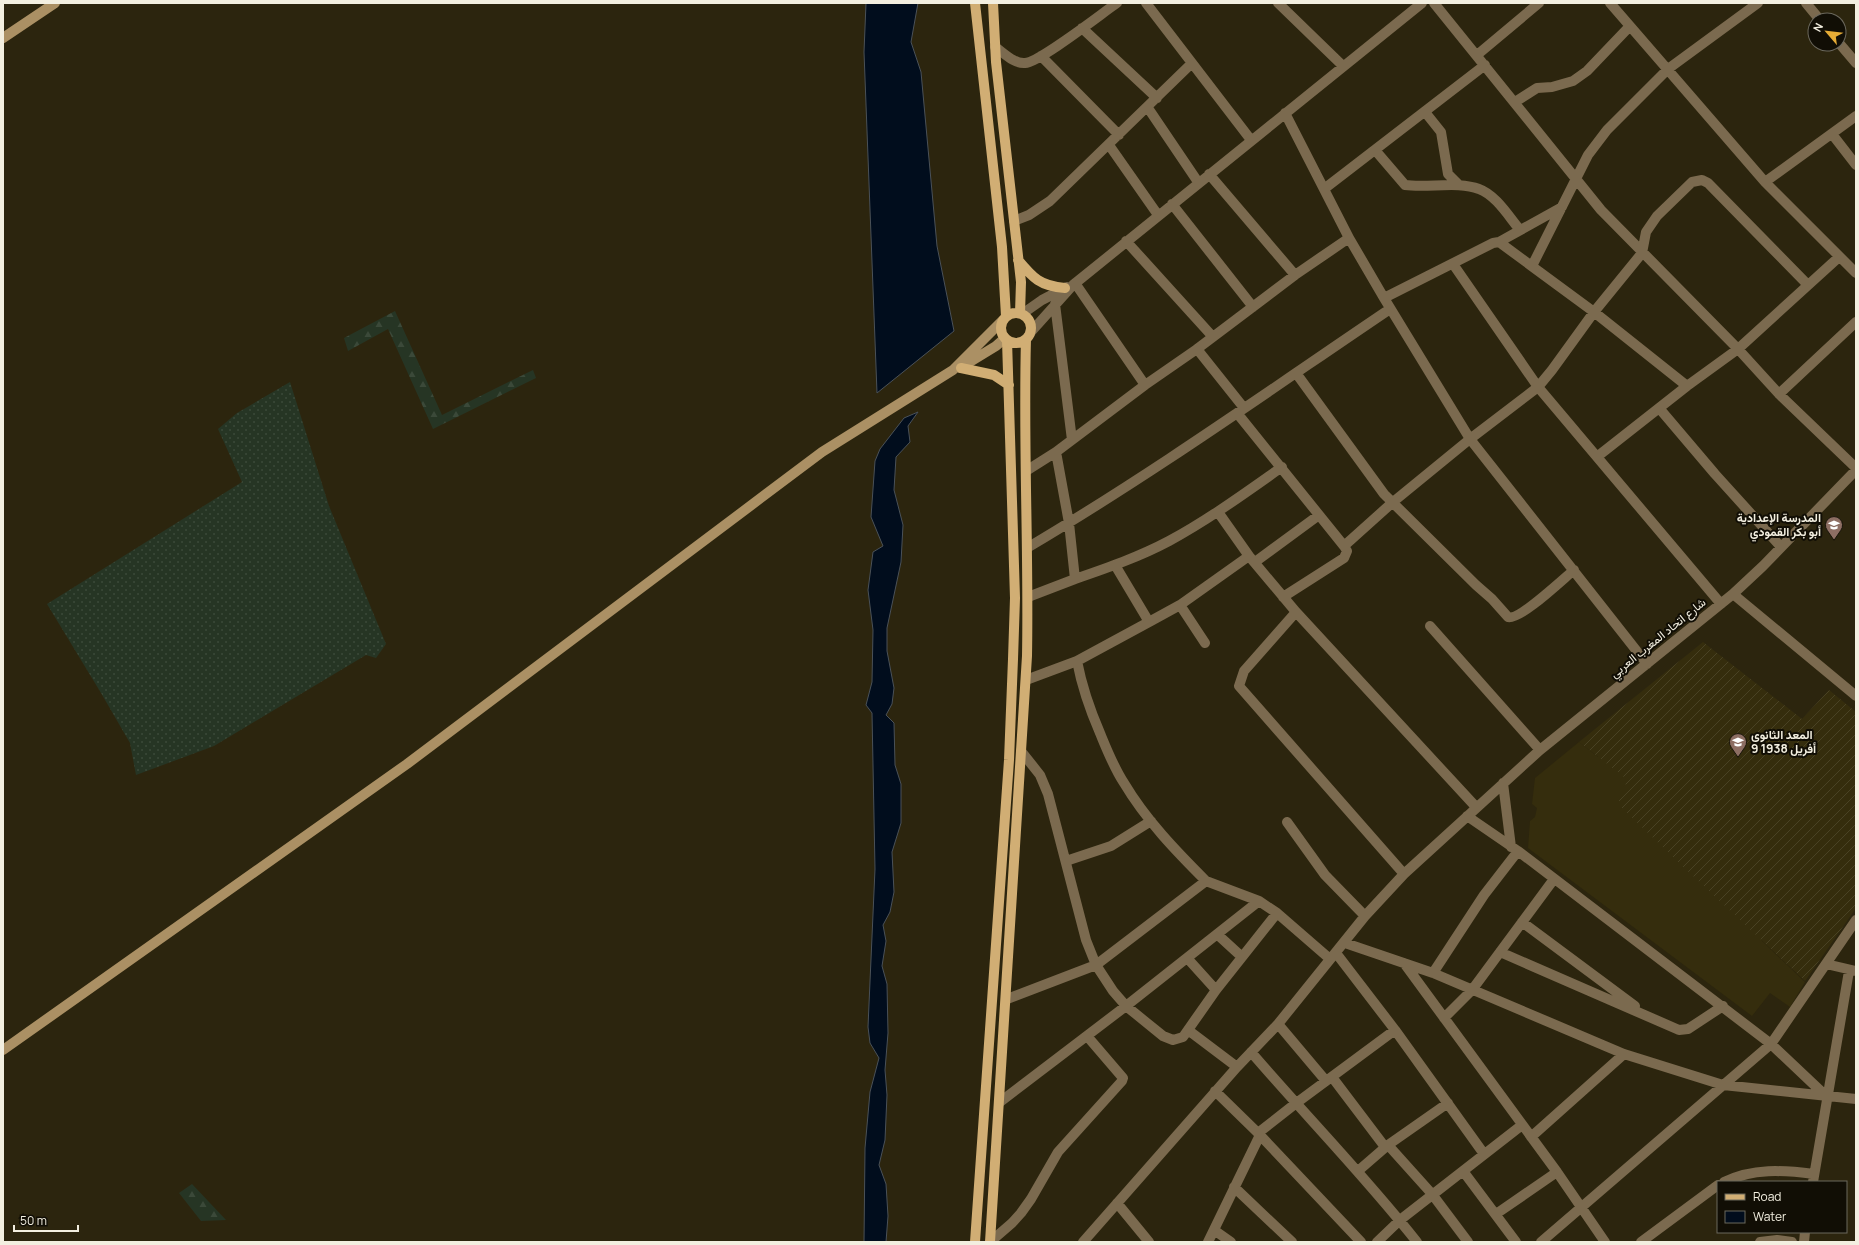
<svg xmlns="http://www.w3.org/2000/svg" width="1859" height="1245" viewBox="0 0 1859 1245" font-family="Manrope,Vazirmatn,sans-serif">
<defs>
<pattern id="industrial-furrows" width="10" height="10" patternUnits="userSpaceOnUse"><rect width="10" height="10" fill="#352d0d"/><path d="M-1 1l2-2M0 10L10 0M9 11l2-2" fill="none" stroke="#494224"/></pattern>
<pattern id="grass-dots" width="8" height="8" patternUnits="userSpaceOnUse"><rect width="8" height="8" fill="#263524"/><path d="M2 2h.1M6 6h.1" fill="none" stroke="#3b4939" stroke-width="1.8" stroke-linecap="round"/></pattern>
<pattern id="forest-firs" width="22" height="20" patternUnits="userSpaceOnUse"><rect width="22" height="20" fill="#263524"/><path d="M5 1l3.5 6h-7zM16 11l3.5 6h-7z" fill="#3b4939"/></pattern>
</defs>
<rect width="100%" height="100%" fill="#2c250e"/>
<path fill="#352d0d" d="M1703 643 1762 941 1805 982 1790 1007 1770 993 1752 1016 1528 848 1530 821 1535 817 1537 808 1532 804 1535 778 1579 742 1598 757Z"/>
<path fill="url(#industrial-furrows)" d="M1703 642 1802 719 1829 690 1856 712V908L1805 981 1677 861 1620 806 1619 800 1626 786 1624 777 1579 742Z"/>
<path fill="url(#grass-dots)" d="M290 382 329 506 386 644 376 658 366 655 214 746 136 775 130 743 101 693 47 604 242 482 218 429 237 413Z"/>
<path fill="url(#forest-firs)" d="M395 311 442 415 533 370 536 378 433 429 388 329 348 351 344 338Z
M192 1184 226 1220 201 1221 179 1193Z"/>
<path fill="#010d1d" stroke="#4a5158" d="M866 3H918L911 42 921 72 937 246 954 331 877 393 864 52Z
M918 412 908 426 910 442 896 457 894 490 903 525 901 562 887 628V651L894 688 892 704 886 715 894 723 895 765 901 784V823L892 852 894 892 890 912 883 925 886 941 882 966 887 984 888 1033 885 1070 887 1095 885 1140 879 1165 886 1184 888 1216 886 1242H864L865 1148 870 1092 879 1058 870 1043 868 1027 875 869 872 713 866 705 872 682 873 630 868 590 873 552 883 546 871 517 875 461 880 449 904 418Z"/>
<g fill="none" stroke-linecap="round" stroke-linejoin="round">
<path stroke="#7b6a4f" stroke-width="10" d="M1146 3 1251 140
M1278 3 1343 66
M1434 3 1601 210 1738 349 1779 394 1856 468
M1610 3 1765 182 1856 273
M1806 3 1820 20
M1082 28 1157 98
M1839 43 1856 63
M995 47C1004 53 1014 64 1025 63 1040 62 1101 14 1117 3
M1477 55 1539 3
M1041 56 1119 135
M1515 102 1537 88 1552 87 1573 81 1587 71 1630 26
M1148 108 1198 182
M1425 112 1441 132 1448 174 1459 185
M1285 113 1349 238 1384 298 1470 439 1647 664
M1832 134 1856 165
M1109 145 1158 215
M1375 150 1405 185C1428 188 1459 181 1479 189 1496 195 1509 217 1520 230
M1209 174 1295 275
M1765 182 1856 116
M1324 189 1485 65
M1172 204 1253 307
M1014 221 1029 215 1050 201 1191 64
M1126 241 1213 337
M1499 242 1594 312 1687 386
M1453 264 1538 387 1721 604
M1532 266 1588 155 1607 130 1668 69 1758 3
M1075 283 1145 385
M1384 298 1493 243 1499 242 1562 207
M1055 304 1072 440
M1022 314 1042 300 1067 287
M1030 333 1073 285 1422 3
M1197 349 1244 408
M1296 373 1384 494 1476 585 1492 599 1508 617C1519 621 1563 579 1574 570
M1779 394 1856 322
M1659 408 1715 474 1781 547
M1237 413 1344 546 1347 551 1344 558 1283 597
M1056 452 1069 523 1075 579C1107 568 1139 557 1169 541 1208 520 1245 493 1282 467
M1598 456 1687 386 1738 349 1839 257
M1026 471 1056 452 1145 385 1197 349 1295 275 1349 238
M1218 512 1249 556 1296 612 1476 807
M1344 546 1393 502 1470 439 1538 387 1552 370 1594 312 1642 253 1646 232 1657 216 1692 182 1702 180 1708 183 1808 285
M1027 548C1152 474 1270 390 1390 309
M1255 562 1319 515
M1115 565 1149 622 1180 605 1249 556
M1733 594 1856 696
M1028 597 1075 579
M1180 605 1205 643
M1296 612 1244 671 1239 686 1404 874
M1430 626 1540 750
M1077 661 1149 622
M1026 680 1077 661C1082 687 1090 710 1100 733 1107 750 1114 768 1124 783 1146 820 1176 851 1206 881
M1021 751 1040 775 1048 794 1086 940 1096 965 1113 991 1126 1006 1163 1036 1173 1040 1183 1037 1216 990 1277 913
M1503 783 1511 847
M1467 816 1518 851 1771 1044 1827 1097
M1287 822 1325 875 1365 916
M1066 861 1111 846 1151 821
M1522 922 1635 1006
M1218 935 1242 957
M1345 943 1433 973 1624 1054 1723 1085 1856 1099
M1500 952 1679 1030 1688 1029 1723 1006
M1336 953 1395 1030 1484 1154
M1188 959 1216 990
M1404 963 1557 1172 1605 1242
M1826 964 1856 971
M1433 973 1484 895 1518 851
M1007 999 1096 965 1206 881 1259 901 1277 913 1330 959
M1444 1018 1472 990 1554 879
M1278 1024 1326 1081
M1188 1030 1237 1067
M1251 1052C1306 1116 1365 1176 1417 1242
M1332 1077 1385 1147
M1215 1091 1258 1133 1361 1242
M1000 1102 1126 1006 1259 901
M1258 1133 1295 1104 1395 1030
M1531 1137 1624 1054
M1388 1145 1432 1194 1468 1242
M1358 1171 1388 1145 1448 1103
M1463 1171 1516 1242
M1724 1182C1753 1168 1783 1170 1814 1174
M1813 1182 1849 971
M1234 1187 1292 1242
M1117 1203 1149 1242
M1496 1214 1557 1172
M1214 1230 1231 1242
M990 1242 1012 1223 1021 1213 1031 1199 1058 1152 1122 1081 1123 1078 1087 1036
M1083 1242 1237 1067 1278 1024 1365 916 1404 874 1540 750 1733 594 1763 566 1856 470
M1208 1242 1260 1135
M1377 1242 1400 1220 1522 1125
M1541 1242 1771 1044 1856 920
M1641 1242 1718 1185
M1760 1242 1777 1240 1792 1242
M1804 1242 1805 1232"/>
<path stroke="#ab9064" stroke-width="10" d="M3 38 55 3
M960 368 996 346 1005 338
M3 1050 407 764 822 452 953 370 1002 321"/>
<path stroke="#d1ae74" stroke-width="10" d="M975 3 1002 247 1006 316
M993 3 996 62 1021 282 1020 313
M1018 260C1033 278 1040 286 1065 288
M1001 328a15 15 0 1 1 30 0a15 15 0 1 1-30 0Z
M961 368 994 375 1009 385
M975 1242 1009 760 1013 659 1015 598 1007 340
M990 1242 1027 656C1029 550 1023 445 1026 339"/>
</g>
<defs>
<g id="university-pin" transform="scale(0.9)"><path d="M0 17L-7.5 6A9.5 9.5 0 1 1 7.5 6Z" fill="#8d6e63" stroke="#110e05"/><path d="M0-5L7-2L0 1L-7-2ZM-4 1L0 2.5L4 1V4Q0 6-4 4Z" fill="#fff"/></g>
<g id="school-pin" transform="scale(0.9)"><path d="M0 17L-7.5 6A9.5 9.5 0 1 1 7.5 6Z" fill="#8d6e63" stroke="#110e05"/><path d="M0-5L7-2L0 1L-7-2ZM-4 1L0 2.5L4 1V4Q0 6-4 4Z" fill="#fff"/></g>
</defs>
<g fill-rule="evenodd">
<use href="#university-pin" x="1834" y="525"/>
<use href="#school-pin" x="1738" y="742"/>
</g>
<g text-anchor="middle" stroke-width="4" stroke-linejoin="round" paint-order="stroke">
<g font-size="12" font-weight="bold" fill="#f3efe0" stroke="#110e05" text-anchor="end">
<text x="1821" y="522">المدرسة الإعدادية<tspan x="1821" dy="14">أبو بكر القمودي</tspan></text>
<text x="1751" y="739" text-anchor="start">المعد الثانوي<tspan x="1751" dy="14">9 أفريل 1938</tspan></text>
</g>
<g font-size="12" fill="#f3efe0" stroke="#110e05">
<text transform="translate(1658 638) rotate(-39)" y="4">شارع اتحاد المغرب العربي</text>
</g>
</g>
<rect width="1859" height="1245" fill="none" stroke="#f3efe0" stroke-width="8"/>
<rect x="1717" y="1181" width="130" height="52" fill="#110e05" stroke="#6b685d"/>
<rect x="1725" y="1194" width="20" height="6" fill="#d1ae74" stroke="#6b685d"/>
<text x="1753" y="1201" font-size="12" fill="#f3efe0">Road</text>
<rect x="1725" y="1211" width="20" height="12" fill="#010d1d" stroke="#6b685d"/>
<text x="1753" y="1221" font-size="12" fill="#f3efe0">Water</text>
<g transform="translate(1827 32) rotate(298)"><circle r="19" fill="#110e05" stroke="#6b685d"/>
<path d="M0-3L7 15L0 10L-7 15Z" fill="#e6ac36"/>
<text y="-6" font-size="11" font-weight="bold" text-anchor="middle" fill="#f3efe0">N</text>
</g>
<path d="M14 1225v6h64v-6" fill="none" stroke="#f3efe0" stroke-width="2"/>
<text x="20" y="1225" font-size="12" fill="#f3efe0" stroke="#110e05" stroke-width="3" paint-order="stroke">50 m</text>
</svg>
